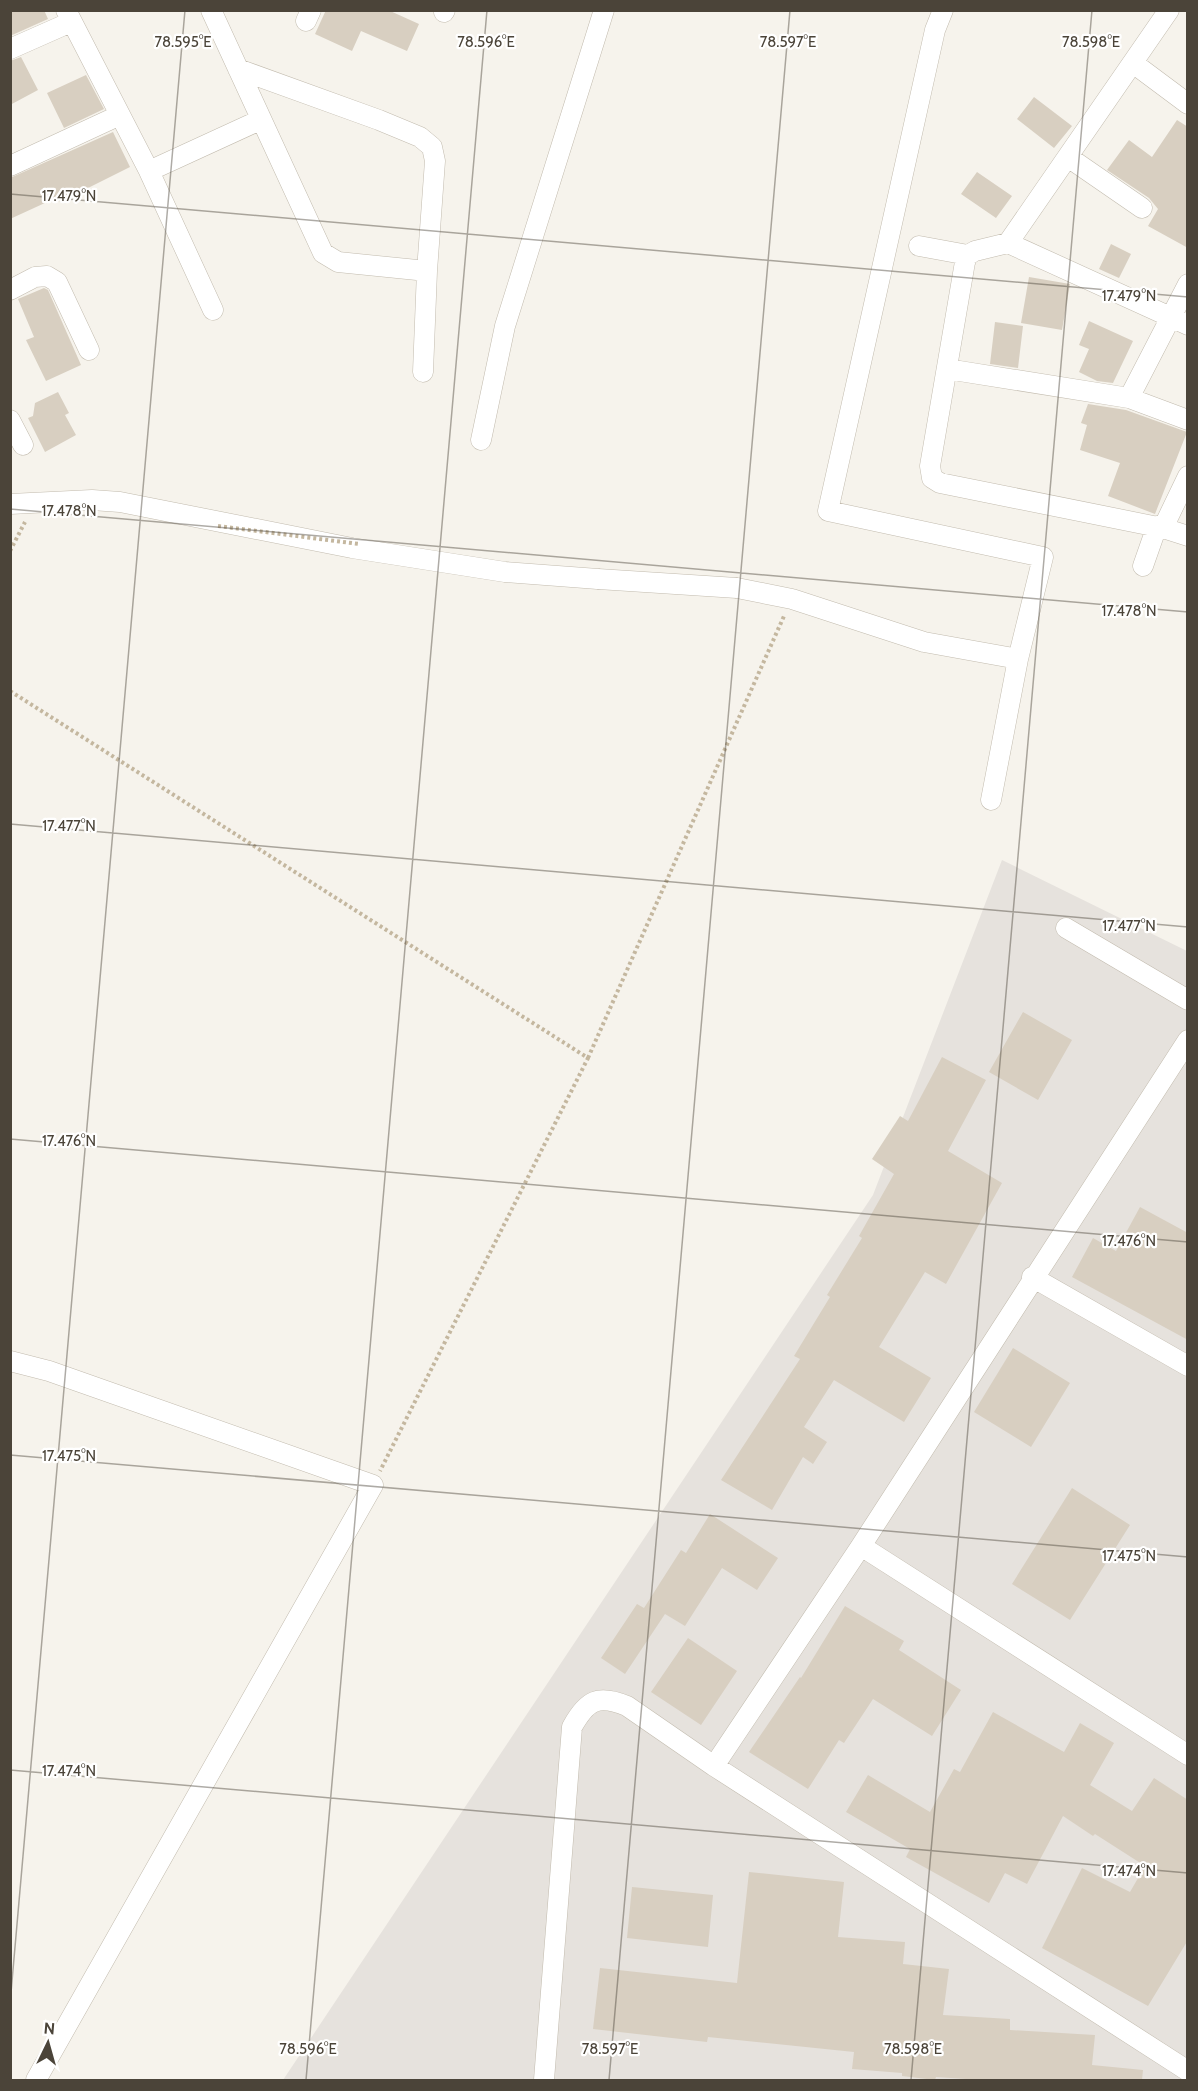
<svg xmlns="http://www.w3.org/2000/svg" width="1198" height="2091" viewBox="0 0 1198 2091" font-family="Cabin,sans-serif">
<rect width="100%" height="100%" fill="#f6f3ec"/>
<path fill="#e6e2dd" d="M1002 860 1187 951V2080H283L873 1195Z"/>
<path fill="#d8cfc1" d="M10 10H44L48 19 10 36Z
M326 10H388L419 24 407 51 361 31 352 51 315 34Z
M21 57 38 90 10 105V61Z
M86 75 104 109 64 128 47 93Z
M1034 97 1072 126 1054 148 1017 119Z
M1177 120 1188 127V248L1148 226 1158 209 1149 198 1107 170 1129 140 1152 157Z
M113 132 130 167 60 202 58 197 10 219V178Z
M977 172 1012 196 996 218 961 194Z
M1111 244 1131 254 1119 278 1099 269Z
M1029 277 1070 284 1062 330 1021 323Z
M44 288 48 290 81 365 46 381 26 340 34 337 18 299Z
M1089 321 1133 341 1113 383 1097 381 1079 372 1089 349 1079 345Z
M995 322 1023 326 1018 368 990 364Z
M58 392 69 413 65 415 76 435 45 452 28 418 33 416 35 403Z
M1088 404 1126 410 1187 432 1155 514 1108 496 1120 463 1080 450 1087 425 1081 423Z
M1023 1012 1072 1040 1038 1100 989 1072Z
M942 1057 986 1080 948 1151 1002 1183 946 1284 925 1272 879 1347 931 1378 904 1422 834 1380 804 1427 827 1442 813 1464 803 1457 772 1510 721 1480 800 1359 794 1356 830 1297 827 1295 862 1238 859 1236 894 1174 872 1159 900 1116 908 1121Z
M1140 1207 1188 1233V1340L1072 1277 1093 1238 1116 1251Z
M1013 1348 1070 1383 1031 1447 974 1412Z
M1072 1488 1130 1525 1070 1620 1012 1584Z
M710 1514 778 1558 757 1590 722 1568 685 1626 665 1614 625 1674 601 1658 637 1604 644 1608 681 1550 686 1553Z
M845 1606 904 1641 899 1650 961 1690 932 1736 873 1699 844 1743 839 1740 808 1789 749 1752 800 1677 801 1678Z
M688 1638 737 1671 701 1725 651 1692Z
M993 1712 1064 1752 1080 1723 1114 1743 1090 1785 1132 1811 1154 1778 1188 1800V1940L1148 2006 1042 1948 1082 1868 1130 1892 1145 1866 1095 1834 1093 1836 1063 1816 1027 1884 1005 1873 989 1903 906 1857 910 1849 846 1812 868 1775 930 1812 954 1769 960 1772Z
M749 1872 844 1882 838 1937 905 1942 903 1964 949 1969 943 2015 1010 2019V2030L1095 2035 1092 2065 1143 2070 1142 2080H981L936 2077 935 2080 902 2076V2073L852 2069 854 2052 708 2037 707 2042 593 2029 600 1968 737 1983Z
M632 1887 713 1895 708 1947 627 1938Z"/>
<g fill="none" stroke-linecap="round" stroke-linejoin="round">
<g stroke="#c2bbae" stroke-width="21">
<path id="minor" d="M66 10 149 171 213 310
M211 10 323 253 338 262 427 271 423 372
M943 10 935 30 828 511 1043 557 1018 659 991 800
M444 12 445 10
M306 21 311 10
M10 49 71 22
M1133 63 1188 104
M238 69 379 120 420 137 432 147 435 161 427 271
M1068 157 1142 208
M10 166 120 115
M149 171 260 120
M1008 243 1169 10
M919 246 968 255
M10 290 35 277 47 276 57 282 89 350
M1188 325 1008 243 975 251 968 255 965 262 930 466 932 478 940 483 1163 528 1188 476
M947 369 1129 398 1188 420
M1129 398 1188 284
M10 420 23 445
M481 440 505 326 604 10
M10 504 92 500 120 502 352 548 505 572 598 579
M1163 528 1188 536
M1143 566 1157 526
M737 588 792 599 924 642 1018 659
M1066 928 1188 1000
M1032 1277 1188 1366
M10 1361 49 1371 373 1485 36 2080
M861 1546 1188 1755
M714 1766 861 1546 1188 1040
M544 2080 572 1727C587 1700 598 1694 627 1706L714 1766 1188 2071"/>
</g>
<path stroke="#c4b79f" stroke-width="4" stroke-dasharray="3 3" stroke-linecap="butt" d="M10 551 25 522
M10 691 588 1058 380 1471
M588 1058 784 616"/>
<use href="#minor" stroke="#fff" stroke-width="20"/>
<g stroke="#c2bbae" stroke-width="21" stroke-linecap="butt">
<path id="minor-bridge" d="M598 579 737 588"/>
</g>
<path stroke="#c4b79f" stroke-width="4" stroke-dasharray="3 3" stroke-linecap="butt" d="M218 526 359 544"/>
<use href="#minor-bridge" stroke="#fff" stroke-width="20"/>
</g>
<path fill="none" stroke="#4b4439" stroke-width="1.5" stroke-opacity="0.45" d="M10 194 1188 297M10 509 1188 612M10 824 1188 927M10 1139 1188 1242M10 1455 1188 1557M10 1770 1188 1873M10 2004 185 10M306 2080 487 10M609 2080 790 10M911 2080 1092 10"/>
<g font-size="15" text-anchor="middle" fill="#4b4439" stroke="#fff" stroke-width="4.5" stroke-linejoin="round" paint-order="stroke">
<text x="183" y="47">78.595°E</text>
<text x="486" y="47">78.596°E</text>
<text x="788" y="47">78.597°E</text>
<text x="1091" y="47">78.598°E</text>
<text x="69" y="201">17.479°N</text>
<text x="1129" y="301">17.479°N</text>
<text x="69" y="516">17.478°N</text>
<text x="1129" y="616">17.478°N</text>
<text x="69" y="831">17.477°N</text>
<text x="1129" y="931">17.477°N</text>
<text x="69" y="1146">17.476°N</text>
<text x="1129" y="1246">17.476°N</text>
<text x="69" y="1461">17.475°N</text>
<text x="1129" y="1561">17.475°N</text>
<text x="69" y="1776">17.474°N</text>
<text x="1129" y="1876">17.474°N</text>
<text x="308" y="2054">78.596°E</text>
<text x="610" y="2054">78.597°E</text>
<text x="913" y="2054">78.598°E</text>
</g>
<rect width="1198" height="2091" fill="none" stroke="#4b4439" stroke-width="24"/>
<g transform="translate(48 2043) rotate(5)" stroke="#ffffff" stroke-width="4.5" paint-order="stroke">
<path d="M0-4.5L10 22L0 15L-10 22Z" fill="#4b4439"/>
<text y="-9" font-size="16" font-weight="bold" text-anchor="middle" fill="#4b4439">N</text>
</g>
</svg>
